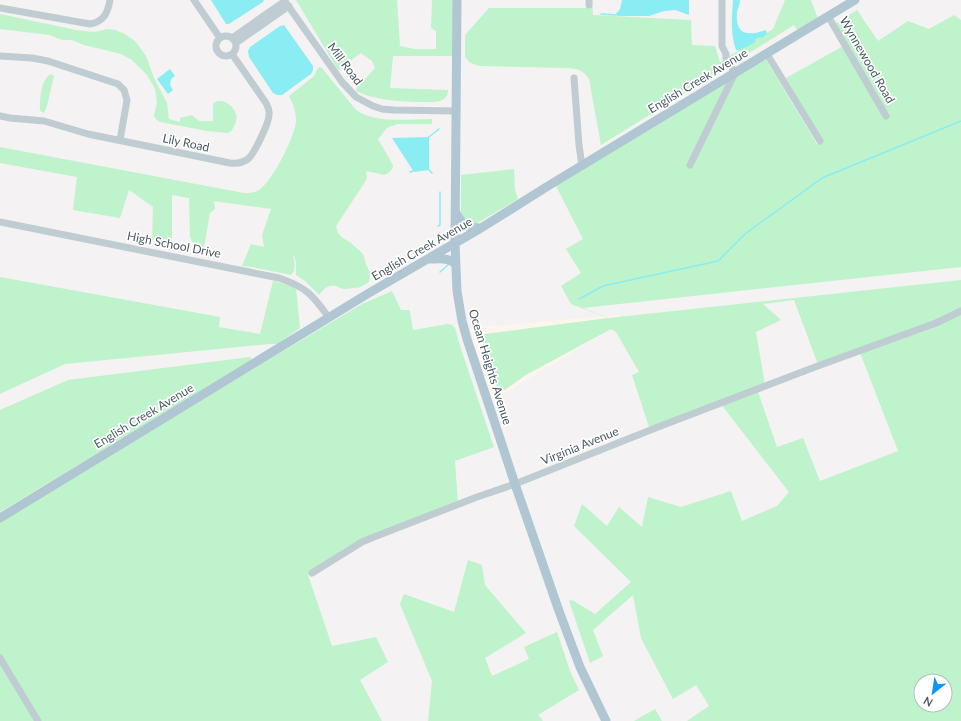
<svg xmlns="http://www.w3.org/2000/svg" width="961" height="721" viewBox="0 0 961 721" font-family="Lato,sans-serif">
<rect width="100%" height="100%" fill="#f4f2f2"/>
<path fill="#fef6ec" d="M618 315 620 323 492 401 471 335V333L470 328Z"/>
<path fill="#bff3cb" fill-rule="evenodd" d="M296 0H397L400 46 415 49H436V31L431 28 432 0H453V56H393L390 88 448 90C448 94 447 98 442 100 437 103 430 102 424 102 404 102 373 100 356 91L358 84 366 78 375 68 372 61 361 53 338 70Z
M592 0 593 15 691 20 692 45 715 46 720 62 773 29 785 0H811L818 19 798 31 794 25 601 145 589 79C582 69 578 69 566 68L480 66 470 63 465 57V35L489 8H588Z
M857 10 878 41 908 21 929 29 954 15 961 20V267L583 308 609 318 961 280V721H687L709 706 696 685 673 699 641 638 633 595 593 630 603 656 590 663 569 601 572 600 595 614 631 582 574 526 582 504 607 526 619 507 642 527 648 497 681 507 731 491 742 521 777 506 789 492 720 403 650 430 632 375 639 372 616 332 611 329 526 375 499 394 486 356 484 334 608 318 571 304 561 286 581 273 566 249 583 239 556 186 765 58 817 144 822 142 786 78 845 45 833 25ZM794 300 817 362 823 364 859 350 898 451 820 481 803 438 777 447 757 389 765 385 756 332 781 320 763 304ZM921 681H945V705H921Z
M0 14 76 30 95 32 107 29 115 30 125 34 135 41 146 56 154 78 167 103 169 119 180 122V118L192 115 199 121H213V104C214 103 216 101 218 101 226 100 234 107 236 114 238 120 234 128 230 132L228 133 207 131 160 122 156 119 154 116 157 102 155 89 147 75 132 60 121 54 84 45 72 40H62L50 35 0 29Z
M321 67 356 110C376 124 408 119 432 119V124H397L387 128 378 139 393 165C393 170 389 173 385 175L366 171 367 178 365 182 336 226 338 233 343 238 351 243 363 254 366 264 370 273 369 282 358 288C353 287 350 289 345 289 341 289 339 287 336 286 328 284 323 290 319 295L305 281 296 275V263L294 256 293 257C295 263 296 270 291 275L252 267 242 266 251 244 264 247 262 235 271 209 214 201 215 209 210 213 204 247H195L190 237 189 198 172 195V245L152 240 153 207 129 190 120 218 73 210 77 177 0 163V147L244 193C250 193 254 193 259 190 272 182 296 135 296 120 296 111 293 104 289 96L314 76 318 68Z
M51 74 54 76 47 106 44 113 40 111C40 100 40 80 51 74Z
M514 169 515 190 518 199 479 222 475 225 468 224 461 215V175Z
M0 277 220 317 219 327 260 334 273 281 289 285 296 288 300 328 277 344H270L65 364 0 394Z
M392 291 401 310H409L410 312 413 330 448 324 452 325 455 328 460 346 494 447 455 461 458 504 363 543 308 575 332 646 376 637 388 662 360 680 382 721H0V522L76 475 362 304Z
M250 357 253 360 0 512V410L68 380Z
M468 560 482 565 485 585 526 633 485 658 492 676 529 659 524 647 557 632 570 671 579 690 538 715 543 721H428L432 681 400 604 404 594 454 612Z
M655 709 662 721H634Z"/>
<path fill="#89edf3" d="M211 0H264L263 2 229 24H226Z
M622 0H689V15L675 10 664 11 649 16H618L615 15 620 9Z
M733 0H740C740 4 738 8 737 12 735 36 748 36 766 30L767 34 762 38 761 37 756 39 754 43 740 50H736C730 33 732 17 733 0Z
M284 25 313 66V70L311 74 282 95H277L273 93 249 57 248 51 250 47 280 26Z
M170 69 175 76 171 79 170 85 173 90 168 94 157 79Z
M429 137V170L414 172 392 138Z"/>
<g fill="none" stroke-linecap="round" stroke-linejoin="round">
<path stroke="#89edf3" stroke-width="1.5" d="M601 14 615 15
M429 137 439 129
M429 170 432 173
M410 172 413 171
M438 226 440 225V192
M440 272 449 264
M579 299 603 286 718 261 745 234 822 178 961 121"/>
<path stroke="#bfccd2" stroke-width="7" d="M194 0 220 38
M284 0 342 82 356 97 373 106 382 109 394 110 456 111
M589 5V0
M0 8 90 24C104 22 108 12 110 0
M828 16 886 116
M216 46a10 10 0 1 1 20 0a10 10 0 1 1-20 0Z
M232 38 285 1
M236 43 289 6
M767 54 820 141
M0 56 32 58 48 61 118 84 124 90 127 100 120 140
M574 78 579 145 582 166
M0 116 10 118 44 121 88 134 230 163C236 164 242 163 248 159 254 154 269 123 269 115 270 110 268 107 266 103L232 54
M690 165 735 73 726 58V54L722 46V0
M0 222 279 278C306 287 313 295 329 318
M312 573 362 542 374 537 477 497 515 484 658 427 815 367 936 323 961 311
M0 658 38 721"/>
<path stroke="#b0c6d2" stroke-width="9" d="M457 0 455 243 457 291 462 321 467 339 515 484 559 611 580 667 606 721
M456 213C463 226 466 228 481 228
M430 259C440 259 450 257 456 265
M0 518 369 293 481 228 548 186 855 0"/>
</g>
<g text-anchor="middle" stroke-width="3.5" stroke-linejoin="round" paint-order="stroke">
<g font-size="12" fill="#485961" stroke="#fff">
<text transform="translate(867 60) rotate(60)" y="4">Wynnewood Road</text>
<text transform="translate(345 64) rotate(53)" y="4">Mill Road</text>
<text transform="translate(698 81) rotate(-31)" y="4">English Creek Avenue</text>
<text transform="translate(186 143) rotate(12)" y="4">Lily Road</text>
<text transform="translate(174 245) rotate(11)" y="4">High School Drive</text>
<text transform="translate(422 249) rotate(-30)" y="4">English Creek Avenue</text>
<text transform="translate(490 367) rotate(73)" y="4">Ocean Heights Avenue</text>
<text transform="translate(144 416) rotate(-31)" y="4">English Creek Avenue</text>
<text transform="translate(580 446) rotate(-22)" y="4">Virginia Avenue</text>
</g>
</g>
<g transform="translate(933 693) rotate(210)"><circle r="19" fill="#ffffff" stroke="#b6bdc0"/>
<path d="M0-3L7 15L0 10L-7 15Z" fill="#0d95f3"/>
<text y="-6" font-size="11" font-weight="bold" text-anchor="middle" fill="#485961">N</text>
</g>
</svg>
